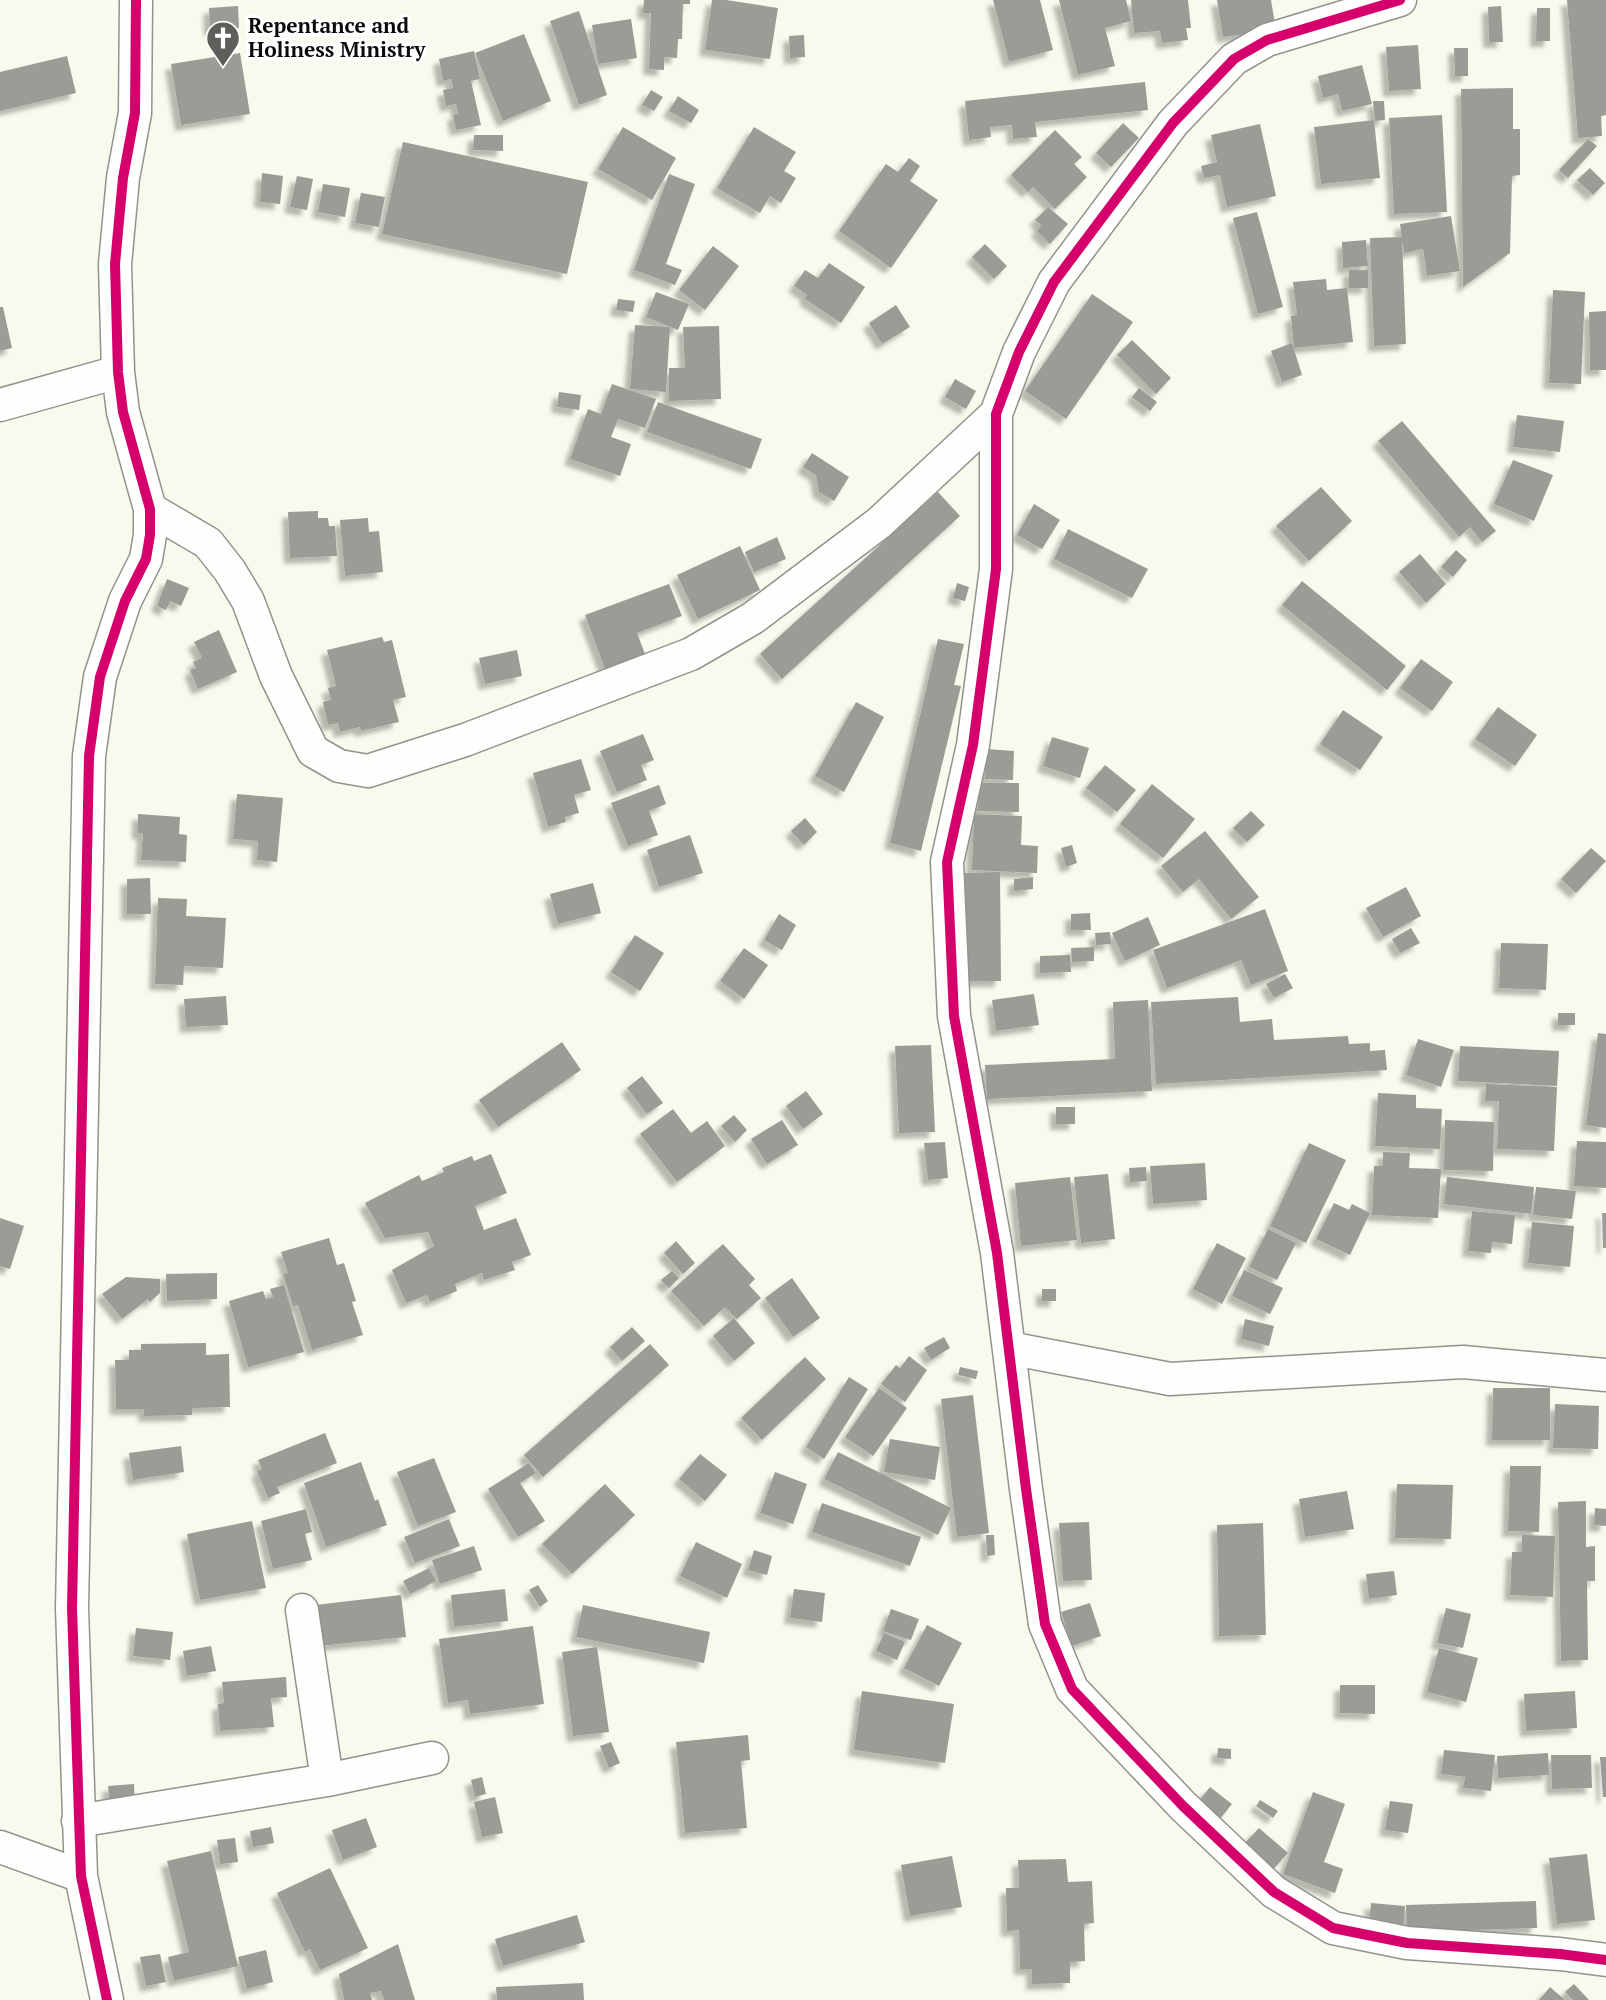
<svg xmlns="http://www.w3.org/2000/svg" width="1606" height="2000" viewBox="0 0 1606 2000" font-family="'PT Serif',serif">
<defs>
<filter id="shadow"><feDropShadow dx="-6" dy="6" stdDeviation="2" flood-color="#0004"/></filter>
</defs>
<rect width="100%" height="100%" fill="#faf9ee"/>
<path fill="#9c9b95" filter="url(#shadow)" d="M644 0H690V4H683L682 39H678L677 58 664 57V70L649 69 651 13H643Z
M712 0H726L778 8 770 59 705 50Z
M993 0H1040L1053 50 1009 62Z
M1059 0H1126L1131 21 1105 28 1115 66 1078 75Z
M1131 0H1188L1191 28H1186L1188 40 1162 43 1160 31 1134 33Z
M1217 0H1271L1276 30 1223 37Z
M1567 0H1606V115L1601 116 1602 136 1578 138Z
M238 6 239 28 210 30 209 8Z
M1501 6 1503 42H1489L1488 7Z
M1537 8H1550V41H1536Z
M579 11 607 95 579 105 550 21Z
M631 19 637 58 598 64 592 25Z
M524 34 551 101 503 121 475 53Z
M804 35 805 57 790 58 789 36Z
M1418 45 1421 89 1389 91 1386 47Z
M1454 48H1468V76H1455Z
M474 51 480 79 471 81 481 125 456 130 453 115 458 114 456 104 446 106 443 90 453 88 451 79 443 81 439 59Z
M240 53 250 114 181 125 171 64Z
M67 56 76 93 0 111V72Z
M1362 65 1372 104 1342 111 1338 94 1323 98 1318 76Z
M1145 82 1148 110 1035 122 1037 137 1013 139 1012 125 990 127 991 137 969 140 965 101Z
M1513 88V129H1520V175L1512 176 1510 253 1463 287 1461 89Z
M651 90 663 97 654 111 642 105Z
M678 96 699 110 691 123 669 111Z
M1373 101H1384L1385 120 1375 121Z
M1442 115 1447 212 1394 214 1389 118Z
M1374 120 1380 178 1321 184 1314 127Z
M1123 123 1139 138 1111 167 1096 153Z
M1260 124 1276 196 1227 207 1220 175 1204 178 1201 166 1217 162 1211 135Z
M623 127 676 158 652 200 598 169Z
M754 127 796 152 784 171 796 178 781 203 770 196 760 213 717 188Z
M1055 130 1082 157 1074 164 1087 177 1055 209 1033 187 1028 192 1011 175Z
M474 135H503V151L473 150Z
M1588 139 1597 146 1568 178 1559 170Z
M403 142 588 182 567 274 382 234Z
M909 158 920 166 910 181 938 200 891 268 839 231 886 164 898 172Z
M1590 168 1605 183 1593 195 1577 180Z
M262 173 283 176 280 204 260 202Z
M669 174 695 184 666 264 682 270 675 285 634 270Z
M297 176 313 179 307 210 290 207Z
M323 184 350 188 345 217 318 212Z
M361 193 385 197 379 227 355 223Z
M1048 207 1068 224 1050 244 1037 231 1041 225 1035 220Z
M1257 212 1283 307 1258 314 1233 218Z
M1451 216 1460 271 1427 276 1423 249 1404 253 1400 224Z
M1402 237 1406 344 1374 346 1370 238Z
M1366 240 1368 266 1343 268 1342 242Z
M985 244 1007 266 994 279 972 257Z
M713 246 739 266 705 310 679 290Z
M829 263 865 287 841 323 805 299 807 295 794 286 805 270 818 278Z
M1349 270H1368V288H1349Z
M1326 279 1327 290 1347 288 1353 342 1294 348 1291 316 1297 315 1293 282Z
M1553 290 1585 292 1581 384 1549 383Z
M656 292 689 304 678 330 646 317Z
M1092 294 1133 322 1066 419 1025 391Z
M618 299 635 301 633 312 616 310Z
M896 305 910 327 882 344 869 323Z
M0 307H3L12 348 0 351Z
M1606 311V370H1590L1589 312Z
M635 325 670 327 666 392 630 389Z
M719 326 721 399 669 401V368H685L683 327Z
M1132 340 1171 378 1156 394 1117 355Z
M1292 343 1302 375 1282 382 1271 351Z
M955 379 976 391 966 409 945 397Z
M612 384 656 399 645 428 618 419 611 437 631 444 620 476 570 459 588 409 601 414Z
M1139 388 1157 402 1150 411 1132 397Z
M559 392 581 395 579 410 557 407Z
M658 402 762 439 751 469 647 432Z
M1517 415 1564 421 1560 452 1513 447Z
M1402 421 1496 531 1482 542 1470 527 1459 537 1378 441Z
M812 453 849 477 834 501 819 492 816 475 803 467Z
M1513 460 1553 475 1534 521 1494 504Z
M1321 487 1352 521 1309 561 1276 526Z
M938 492 960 516 782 679 760 654Z
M1034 504 1060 520 1042 549 1017 535Z
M318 511V518H328L329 526H335L337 556 290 558 288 512Z
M368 518 369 532 379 531 383 572 345 576 340 520Z
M1068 529 1148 569 1132 598 1054 559Z
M777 537 786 559 754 572 745 552Z
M740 546 760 590 698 619 677 575Z
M1456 550 1467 560 1453 577 1441 567Z
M1420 554 1446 584 1426 603 1399 572Z
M167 579 189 588 181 606 170 601 166 610 157 606Z
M1302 581 1406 666 1387 690 1282 605Z
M957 583 969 587 965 601 953 598Z
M669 584 682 616 637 633 645 654 605 669 585 615Z
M219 630 237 672 198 689 190 670 196 668 193 662 202 658 194 642Z
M382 637 384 642 392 640 406 697 393 700 399 722 361 731 360 727 340 732 338 723 328 725 323 702 331 700 328 688 336 686 327 650Z
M938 639 964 644 954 685 961 686 921 851 890 843Z
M517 650 522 676 485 684 479 658Z
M1421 659 1453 682 1432 711 1400 688Z
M856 702 884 717 844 792 815 776Z
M1498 707 1537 735 1515 766 1475 739Z
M1343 710 1383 737 1360 770 1320 744Z
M643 734 654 760 641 765 647 780 617 792 600 751Z
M1052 737 1089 748 1080 778 1043 766Z
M986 749 1014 751 1013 780 985 779Z
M581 759 591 790 574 795 579 813 565 817 566 822 548 827 533 773Z
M1105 765 1136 790 1117 812 1086 788Z
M979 783H1019V812L978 811Z
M1152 784 1195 819 1163 858 1120 824Z
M659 785 666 804 649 811 658 835 628 846 611 803Z
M237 794 283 798 277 862 257 860 258 841 233 839Z
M1251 811 1265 825 1247 842 1233 828Z
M138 814 180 817 179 834 187 835 186 862 141 860 143 834 138 833Z
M974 814 1022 816 1021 845 1038 846 1037 873 972 870Z
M805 818 817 832 804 845 791 831Z
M1205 831 1259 897 1231 919 1199 879 1183 892 1161 866Z
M690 835 703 873 659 887 647 850Z
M1072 845 1077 863 1066 867 1061 848Z
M1591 848 1606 861 1576 893 1561 879Z
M1000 872 1001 981H963L962 873Z
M1033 877V889L1014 891V879Z
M150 878 151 914H127V879Z
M593 883 601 913 558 924 550 894Z
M1406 887 1421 916 1383 937 1366 908Z
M158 898 187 899 186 916 226 918 223 968 184 966 183 985 155 984Z
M1265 909 1288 971 1251 985 1241 960 1167 988 1153 950Z
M1090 913 1091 930H1071V914Z
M779 914 796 925 782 950 764 940Z
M1148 917 1160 945 1125 961 1112 933Z
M1411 928 1420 943 1400 953 1392 939Z
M1110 932 1111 944 1096 945 1095 933Z
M635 935 664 953 640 991 611 972Z
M1501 943 1548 944 1546 990 1499 988Z
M1094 947V961L1072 962 1071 948Z
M744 948 768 965 744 999 720 981Z
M1070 955 1071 972 1040 973V956Z
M1285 974 1293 988 1274 998 1266 984Z
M1034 994 1039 1025 996 1031 992 1000Z
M226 996 228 1025 186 1027 184 999Z
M1238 997 1240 1022 1272 1019 1274 1040 1348 1036 1349 1044 1370 1043V1051L1385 1050 1387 1070 1156 1084 1151 1002Z
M1148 1000 1152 1091 987 1099 985 1065 1115 1059 1113 1002Z
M1558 1013H1575V1025H1558Z
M1598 1033 1606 1034V1128L1586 1125Z
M1418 1039 1454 1050 1441 1087 1406 1075Z
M562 1042 581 1070 498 1127 479 1100Z
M931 1045 935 1132 899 1133 895 1046Z
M1460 1046 1559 1051 1557 1086 1458 1081Z
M642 1076 663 1103 647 1114 627 1088Z
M1486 1084 1557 1087 1554 1151 1497 1149 1499 1101H1485Z
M806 1091 823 1114 803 1129 786 1106Z
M1378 1093 1416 1095V1108L1442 1109 1440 1149 1375 1146Z
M1056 1107H1075V1124H1056Z
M673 1109 691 1133 707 1121 725 1146 677 1182 640 1134Z
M734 1115 747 1130 735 1142 721 1126Z
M782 1120 798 1145 767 1164 751 1139Z
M1445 1120 1494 1122 1493 1171 1444 1170Z
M1577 1141 1606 1142V1188L1574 1186Z
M945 1142 948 1178 928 1180 924 1143Z
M1309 1143 1346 1160 1306 1243 1270 1226Z
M1383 1152 1410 1153 1409 1168 1441 1169 1438 1218 1372 1215 1374 1166H1383Z
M491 1154 507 1193 475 1206 484 1230 516 1218 531 1255 512 1262 515 1270 484 1280 482 1273 455 1284 457 1291 430 1302 427 1295 406 1303 392 1270 434 1246 428 1232 385 1238 365 1203 419 1175 422 1181 444 1172 442 1168 472 1156 474 1161Z
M1205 1163 1207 1200 1153 1204 1150 1166Z
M1146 1167 1147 1181 1130 1182 1129 1168Z
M1108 1174 1115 1239 1081 1243 1074 1177Z
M1070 1177 1077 1240 1021 1246 1015 1183Z
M1447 1177 1534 1187 1531 1214 1444 1204Z
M1536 1187 1576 1191 1572 1219 1533 1215Z
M1334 1203 1349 1210 1352 1204 1370 1213 1350 1255 1316 1239Z
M1472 1211 1515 1215 1512 1244 1492 1242 1491 1253 1468 1251Z
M1602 1213H1606V1248H1603Z
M0 1218 24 1226 10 1269 0 1266Z
M1532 1222 1574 1226 1570 1267 1528 1263Z
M1268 1229 1296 1243 1277 1280 1249 1267Z
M329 1238 337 1265 344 1263 356 1301 352 1302 363 1335 312 1350 298 1305 293 1306 283 1274 288 1273 281 1252Z
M676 1241 695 1263 683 1274 664 1253Z
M1217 1243 1246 1258 1222 1304 1193 1289Z
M723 1244 755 1279 749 1285 761 1298 737 1319 725 1307 704 1326 671 1291Z
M1244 1270 1283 1288 1270 1314 1232 1296Z
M672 1271 679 1278 669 1288 661 1280Z
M217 1273V1299L167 1301 166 1274Z
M126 1277 160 1279V1293L150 1302 148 1299 122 1319 102 1294Z
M792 1278 820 1318 793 1337 765 1298Z
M284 1285 304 1352 248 1367 229 1301 263 1291 266 1299 273 1297 270 1289Z
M1042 1289H1056V1301H1042Z
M734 1318 755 1343 734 1361 713 1336Z
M1245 1319 1274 1326 1269 1346 1241 1339Z
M632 1327 645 1341 622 1361 610 1347Z
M944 1337 950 1348 931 1360 924 1348Z
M206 1343V1355L229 1354 230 1407 192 1408V1415L144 1416V1409H116L115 1360H129V1350H141V1344Z
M650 1344 669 1365 543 1477 524 1455Z
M909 1356 927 1370 905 1402 881 1384 896 1365 900 1368Z
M805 1357 826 1379 762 1440 741 1418Z
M960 1367 978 1371 976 1379 958 1375Z
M849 1377 868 1389 824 1459 806 1447Z
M879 1388 907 1408 873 1456 845 1437Z
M1493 1388H1550V1440H1492Z
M973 1395 989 1533 957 1537 941 1399Z
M1555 1404 1599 1406 1598 1449 1553 1448Z
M325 1433 337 1463 277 1487 280 1493 268 1498 257 1471 262 1469 258 1460Z
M890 1439 940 1447 935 1480 884 1472Z
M181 1446 184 1472 133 1480 129 1453Z
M838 1452 951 1508 938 1535 824 1479Z
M700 1454 727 1475 705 1501 679 1479Z
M434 1458 456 1512 418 1526 397 1472Z
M361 1462 375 1501 378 1499 387 1525 326 1547 304 1483Z
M529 1463 536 1473 520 1483 545 1521 518 1537 488 1489Z
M1510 1466H1541L1539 1532 1508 1531Z
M775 1472 807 1484 793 1524 760 1513Z
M605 1484 635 1515 572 1574 542 1544Z
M1397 1484 1453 1485 1451 1539 1395 1538Z
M1347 1491 1354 1529 1305 1537 1299 1499Z
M1586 1501V1547L1595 1546V1581H1587L1588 1660 1561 1661 1558 1502Z
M822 1503 921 1537 910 1566 812 1532Z
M1595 1508 1606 1509V1526L1594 1525Z
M306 1509 312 1532 305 1534 312 1560 273 1569 261 1521Z
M449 1519 460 1546 415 1563 404 1537Z
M252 1521 266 1588 200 1600 187 1534Z
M1089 1522 1092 1580 1063 1581 1059 1523Z
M1263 1523 1266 1635 1219 1636 1217 1525Z
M986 1535H994L995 1555 987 1556Z
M1522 1535 1555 1536 1553 1597 1510 1595 1512 1552H1522Z
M696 1542 742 1564 727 1598 680 1576Z
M474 1546 482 1570 440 1584 432 1560Z
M754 1550 772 1556 767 1575 748 1570Z
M429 1568 436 1581 410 1594 403 1581Z
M1394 1571 1397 1595 1369 1599 1366 1574Z
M538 1585 548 1601 540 1607 529 1590Z
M505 1589 508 1621 454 1627 451 1595Z
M794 1589 825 1593 822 1622 790 1618Z
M401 1595 406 1637 319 1646 315 1605Z
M1090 1603 1101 1636 1072 1646 1061 1612Z
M583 1605 710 1632 704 1663 576 1637Z
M1446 1608 1471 1614 1463 1648 1437 1643Z
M891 1609 919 1619 911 1640 883 1631Z
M927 1625 962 1643 939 1686 904 1668Z
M533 1626 544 1704 470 1714 468 1700 448 1703 439 1639Z
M136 1628 173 1632 170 1660 133 1656Z
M884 1633 905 1642 897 1660 876 1651Z
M211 1646 216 1671 187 1676 183 1651Z
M597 1647 609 1732 573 1736 562 1652Z
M1439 1648 1478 1658 1466 1702 1427 1692Z
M286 1677 287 1697 271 1698 274 1727 220 1731 218 1704 224 1703 222 1682Z
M1340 1685H1375V1714L1340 1713Z
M862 1691 954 1704 945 1763 854 1750Z
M1575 1691 1577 1728 1526 1731 1524 1694Z
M748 1735 750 1760 741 1761 747 1828 685 1833 676 1742Z
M611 1742 620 1763 609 1768 600 1746Z
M1218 1748 1231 1749V1759L1217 1758Z
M1444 1750 1495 1755 1491 1791 1463 1788 1465 1777 1441 1774Z
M1548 1753 1549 1775 1498 1778 1497 1756Z
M1551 1755H1591L1592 1788 1552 1789Z
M1600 1757H1606V1797H1603Z
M482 1777 486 1794 475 1797 471 1780Z
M134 1784 135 1808 110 1809 108 1786Z
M1210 1787 1232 1804 1215 1825 1193 1808Z
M1313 1792 1345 1804 1324 1862 1343 1869 1335 1893 1283 1874Z
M495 1797 503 1833 482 1837 474 1802Z
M1260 1800 1278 1811 1273 1818 1256 1806Z
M1390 1801 1413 1804 1408 1833 1385 1830Z
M366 1818 377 1847 343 1860 332 1830Z
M271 1827 274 1843 253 1847 250 1831Z
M1259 1828 1288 1853 1269 1874 1241 1847Z
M235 1838 238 1862 220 1864 217 1840Z
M211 1851 238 1966 174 1981 168 1957 189 1952 167 1861Z
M1587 1854 1595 1920 1557 1924 1549 1858Z
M952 1856 962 1907 910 1916 901 1865Z
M1066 1859 1068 1882 1092 1881 1094 1923 1084 1924 1085 1961 1070 1962V1983L1032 1984V1969H1020L1019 1930 1007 1931 1006 1888H1019L1018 1860Z
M330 1868 368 1948 320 1970 310 1949 305 1952 277 1893Z
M1536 1901 1537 1928 1407 1932 1406 1905Z
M1371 1903 1405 1906 1403 1930 1369 1927Z
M577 1915 585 1942 503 1966 495 1939Z
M398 1944 415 2000H384L381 1991 370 1993 372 2000H344L339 1974Z
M266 1950 273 1982 247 1989 238 1957Z
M160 1954 166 1982 146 1986 140 1957Z
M583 1983 584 2000H497L496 1987Z
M1574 1984 1589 2000H1573L1565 1992Z
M1550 1987 1565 2000H1539Z"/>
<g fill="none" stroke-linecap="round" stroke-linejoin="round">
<g stroke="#93928d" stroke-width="35">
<path id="street" d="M1400 0 1267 40 1234 59 1173 123 1054 282 1019 352 996 414V569L973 745 947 862 954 1016 997 1253 1026 1489 1045 1624 1072 1689 1183 1806 1274 1892 1333 1928 1407 1943 1560 1954 1606 1960
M0 405 118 372
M150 509 208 543 230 571 248 601 276 676 313 751 339 766 368 771 465 740 691 654 753 618 879 523 996 414
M1009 1348 1170 1379 1463 1362 1606 1375
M302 1610 327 1780
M78 1821 327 1780 432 1758
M0 1847 81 1876
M107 2000 81 1876 72 1608 89 756 100 677 125 601 146 559 150 535V509L123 412 118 372 115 264 123 178 135 113 136 0"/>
</g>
<use href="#street" stroke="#fefefc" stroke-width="32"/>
<g stroke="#fff" stroke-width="15">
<path id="cycleway" d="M1400 0 1267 40 1234 59 1173 123 1054 282 1019 352 996 414V569L973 745 947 862 954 1016 997 1253 1026 1489 1045 1624 1072 1689 1183 1806 1274 1892 1333 1928 1407 1943 1560 1954 1606 1960
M107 2000 81 1876 72 1608 89 756 100 677 125 601 146 559 150 535V509L123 412 118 372 115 264 123 178 135 113 136 0"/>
</g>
<use href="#cycleway" stroke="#d6006c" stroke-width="10"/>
</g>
<defs>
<g id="church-pin" transform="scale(1.75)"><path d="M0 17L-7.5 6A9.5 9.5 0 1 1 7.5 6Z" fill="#5f5e5a" stroke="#fff"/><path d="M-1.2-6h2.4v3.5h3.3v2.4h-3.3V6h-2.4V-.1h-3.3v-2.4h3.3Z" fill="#fff"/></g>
</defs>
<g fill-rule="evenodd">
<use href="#church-pin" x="223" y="38"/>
</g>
<g text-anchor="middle" stroke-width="7" stroke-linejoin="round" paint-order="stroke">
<g font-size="21" font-weight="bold" fill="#0b0b0b" stroke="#fff" text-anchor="start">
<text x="248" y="33">Repentance and<tspan x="248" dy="24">Holiness Ministry</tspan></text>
</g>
</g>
</svg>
